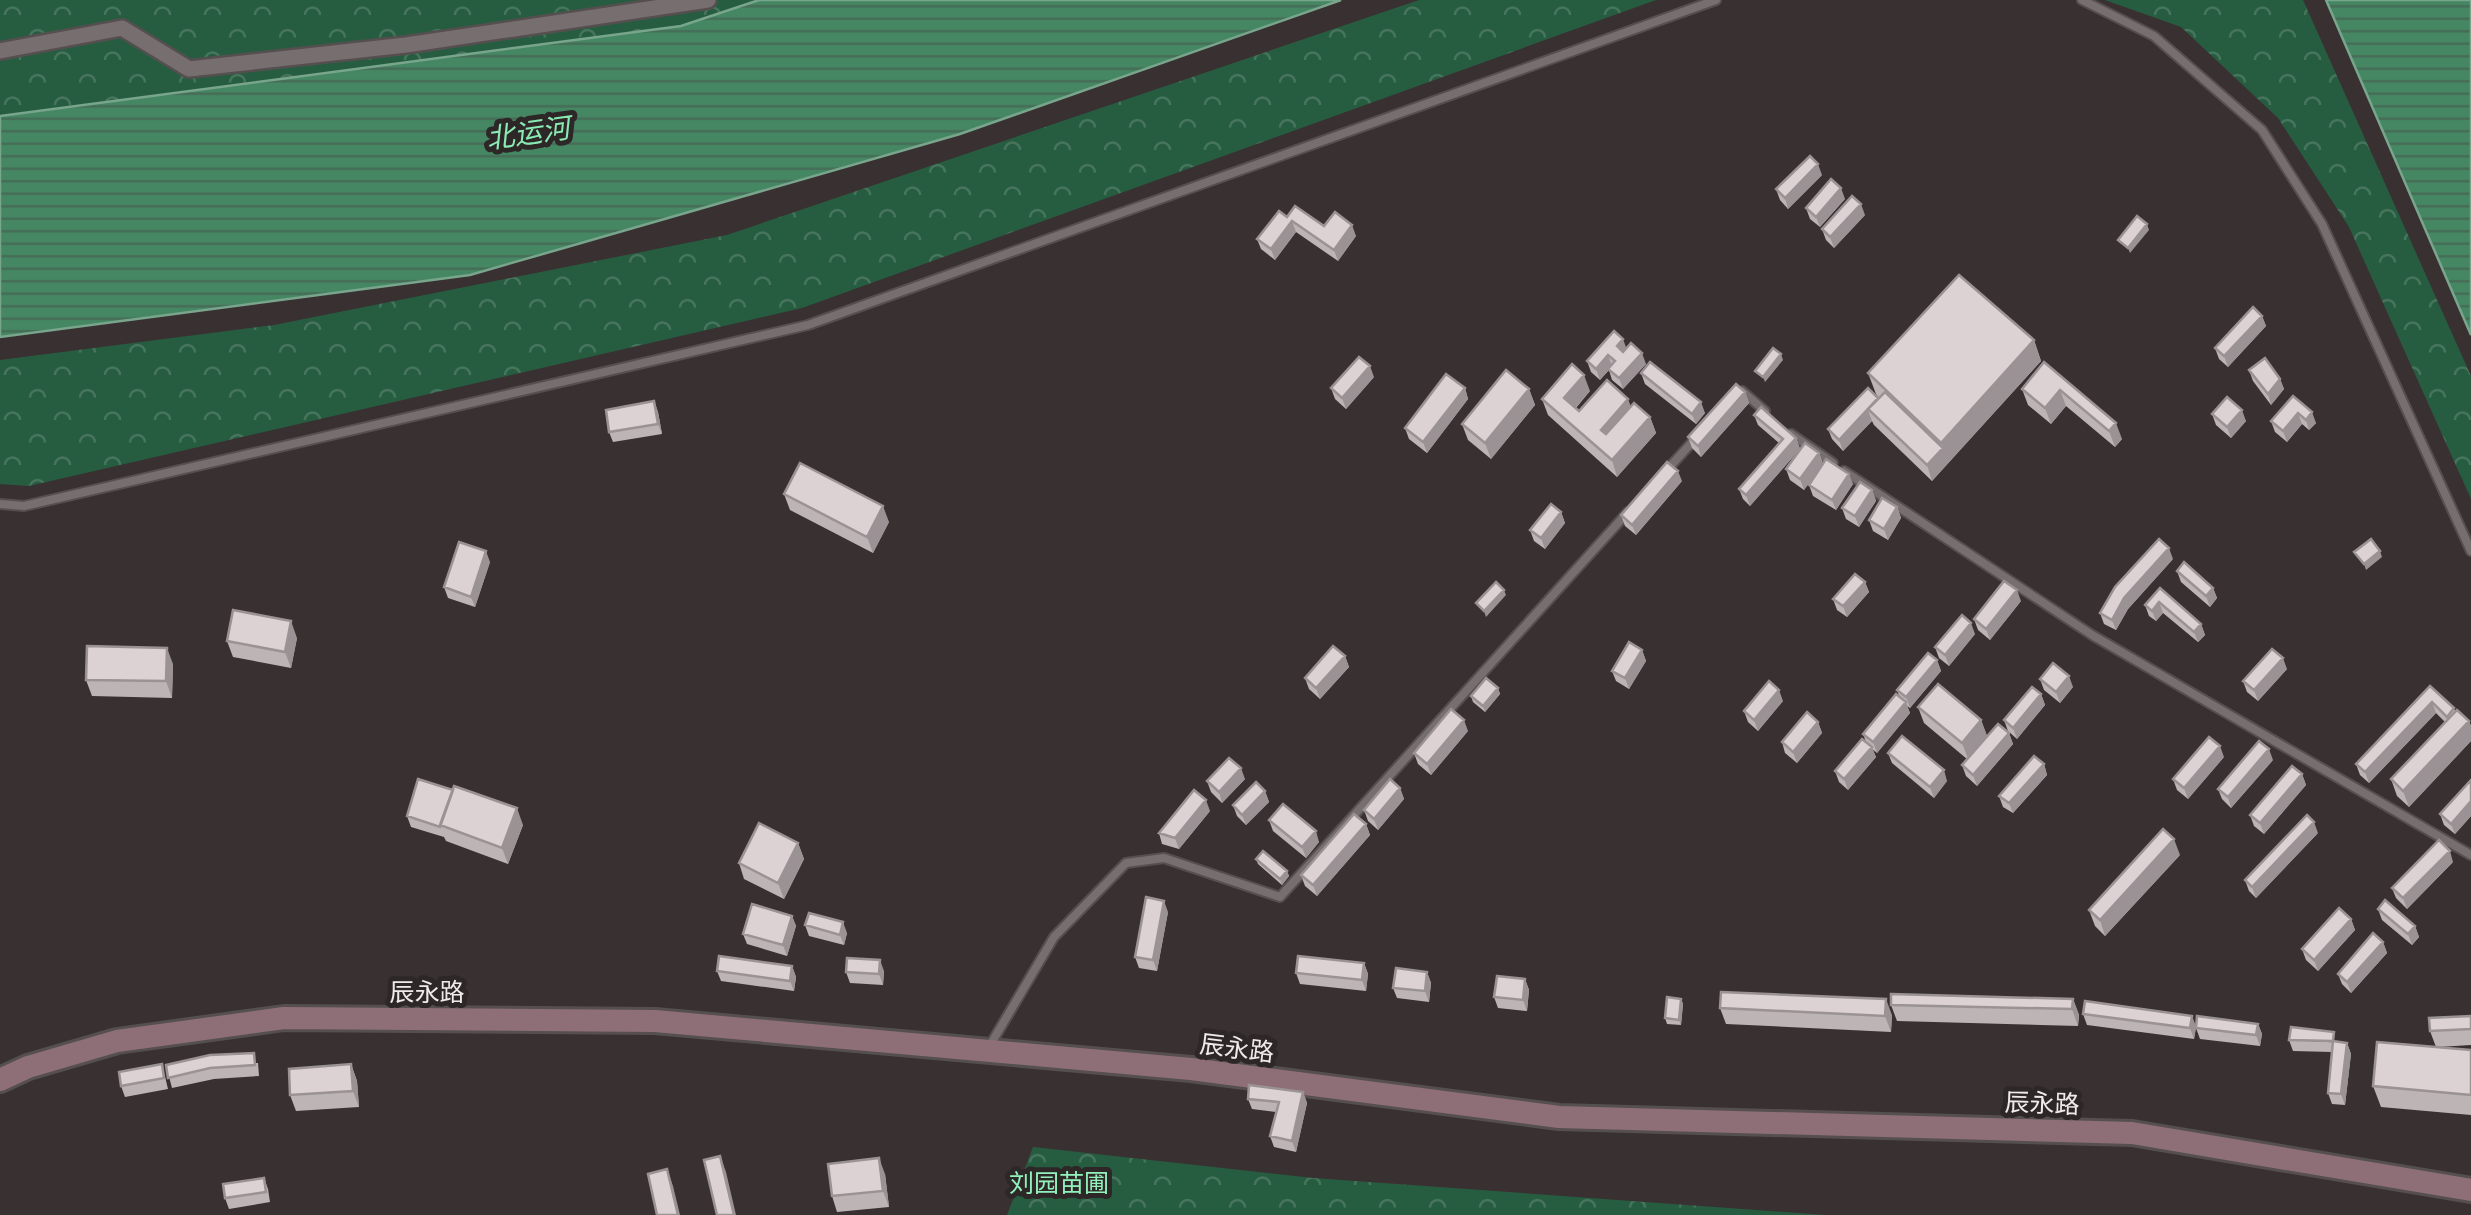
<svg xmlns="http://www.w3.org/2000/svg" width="2471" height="1215" viewBox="0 0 2471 1215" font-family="'Work Sans','Noto Sans SC',sans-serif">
<defs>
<pattern id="forest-crowns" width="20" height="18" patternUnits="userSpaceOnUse" patternTransform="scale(2.5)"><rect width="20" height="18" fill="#265d40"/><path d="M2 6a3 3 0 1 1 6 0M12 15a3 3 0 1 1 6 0" fill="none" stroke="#46745c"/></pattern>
<pattern id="water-rules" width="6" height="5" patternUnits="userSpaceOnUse" patternTransform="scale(2.5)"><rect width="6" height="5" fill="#458763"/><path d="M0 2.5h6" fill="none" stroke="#466d57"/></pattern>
</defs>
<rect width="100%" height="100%" fill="#393032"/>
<path fill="url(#forest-crowns)" d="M0 0H759L681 26 0 116Z
M1419 0H1656L802 308 29 486 0 484V360L274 325 727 235Z
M2105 0H2303L2471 376V499L2349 227 2278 118 2181 27Z
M1033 1147 1313 1178 1826 1215H1007Z"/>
<path fill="url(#water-rules)" stroke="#78a58c" stroke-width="2.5" d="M759 0H1341L960 134 470 275 0 337V116L681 26Z
M2326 0H2471V335Z"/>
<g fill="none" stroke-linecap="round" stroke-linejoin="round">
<g stroke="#564f50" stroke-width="12">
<path id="service" d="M2082 0 2154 36 2262 130 2322 224 2471 551
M1742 391 1765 411
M1791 434 1833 463
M1844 471 2092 635 2471 855
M1665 472 1696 438
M0 504 24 506 808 325 1716 0
M989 1047 1054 937 1126 863 1164 858 1280 897 1628 512"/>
</g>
<g stroke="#564f50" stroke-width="20">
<path id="minor" d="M0 51 122 28 189 69 406 45 708 0"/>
</g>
<g stroke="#564f50" stroke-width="28">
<path id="secondary" d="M0 1080 28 1067 117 1041 284 1018 655 1021 1191 1069 1559 1117 2132 1133 2471 1190"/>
</g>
<use href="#service" stroke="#776e70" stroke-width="8"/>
<use href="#minor" stroke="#776e70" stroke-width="15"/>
<use href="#secondary" stroke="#8e6f78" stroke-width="22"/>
</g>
<path fill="#bdb4b5" d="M1822 175 1788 209 1780 200 1776 189Z
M1845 199 1820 227 1810 219 1806 208Z
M1865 215 1834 248 1826 240 1822 229Z
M1287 217 1324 226 1356 236 1338 261 1296 232 1275 260 1261 249 1257 239Z
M2262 316 2266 326 2228 367 2219 359 2215 348Z
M2034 340 2041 361 1932 481 1874 425 1872 421 1843 451 1832 439 1828 429 1879 398 1876 394 1868 373Z
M1626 348 1646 364 1623 389 1612 380 1609 370 1600 380 1591 372 1587 361Z
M2044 362 2122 439 2115 447 2066 406 2051 424 2028 405 2022 389Z
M2249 370 2280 379 2284 389 2271 405 2253 381Z
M1641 373 1705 413 1696 424 1645 384Z
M1374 377 1346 409 1335 399 1331 388Z
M1465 388 1468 399 1427 453 1409 439 1405 428Z
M1529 389 1535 405 1491 459 1468 440 1462 424Z
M1590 391 1576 408 1579 411 1631 406 1650 417 1656 433 1617 477 1548 415 1542 399Z
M1745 392 1749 403 1701 457 1692 448 1688 437Z
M2293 396 2316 423 2309 430 2302 424 2287 442 2275 432 2271 421Z
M654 401 658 412 662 434 613 442 609 432Z
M2212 414 2246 421 2231 438 2216 425Z
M1754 415 1796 438 1800 449 1750 506 1743 499 1739 489 1779 443 1758 425Z
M1819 453 1823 464 1804 490 1790 480 1786 469Z
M1682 481 1636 535 1625 526 1621 515Z
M1853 484 1836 510 1813 496 1809 485Z
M1872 490 1876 501 1859 527 1846 519 1842 508Z
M784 494 889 522 873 553 790 510Z
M1897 507 1901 518 1888 540 1873 531 1869 520Z
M1561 512 1565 523 1545 549 1534 541 1530 530Z
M2173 559 2128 609 2116 630 2104 624 2100 613Z
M490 562 475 607 448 598 444 587Z
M2177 571 2213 588 2217 598 2210 607 2181 582Z
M1865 582 1869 592 1847 617 1837 610 1833 599Z
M2160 588 2201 624 2205 635 2198 642 2163 613 2156 621 2149 616 2145 605Z
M2021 601 1990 640 1978 630 1974 619Z
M1975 634 1949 666 1939 658 1935 647Z
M297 638 291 668 233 657 227 641Z
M1642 650 1646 661 1629 689 1616 681 1612 671Z
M1345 656 1349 667 1320 699 1309 689 1305 678Z
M1937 660 1941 671 1910 708 1907 706 1910 713 1877 753 1872 749 1876 757 1848 790 1839 782 1835 771 1866 742 1863 734 1900 698 1897 690Z
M173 664 172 698 92 696 86 680Z
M2287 669 2258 701 2247 692 2243 681Z
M2040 679 2073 687 2060 703 2044 690Z
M2430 686 2454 708 2455 711 2469 721 2471 726V741L2409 807 2397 796 2391 779 2445 722 2436 713 2369 783 2360 775 2356 764Z
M1498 688 1500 694 1485 712 1473 702 1471 696Z
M2041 694 2045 705 2017 739 2008 731 2004 720Z
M1783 701 1758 731 1748 722 1744 711Z
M1918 707 1981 720 1987 736 2009 733 2013 744 1977 786 1966 776 1962 765 1967 759 1924 723Z
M1818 722 1822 733 1797 763 1785 753 1782 742Z
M1468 731 1431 775 1418 764 1414 753Z
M1888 753 1947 781 1934 798 1892 763Z
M2224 757 2188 799 2177 790 2173 779Z
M2273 760 2231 808 2222 799 2218 789Z
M2044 764 2047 775 2013 813 2003 807 1999 796Z
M2302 774 2306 785 2264 834 2254 826 2250 815Z
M1245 779 1222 803 1211 792 1207 781Z
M2471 780V816L2455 834 2444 825 2440 814Z
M1400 788 1404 799 1378 830 1368 821 1364 810Z
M1265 791 1269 802 1246 825 1237 816 1233 805Z
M1210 811 1179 849 1162 844 1159 833Z
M407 816 523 825 508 864 446 841 444 837 411 827Z
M1269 820 1319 842 1306 858 1273 831Z
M1366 824 1370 835 1317 896 1305 886 1301 875Z
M2318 833 2256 898 2249 891 2245 880Z
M798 843 804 859 784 899 744 879 739 863Z
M2180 855 2105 936 2095 926 2089 910Z
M1256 859 1287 871 1289 876 1282 885 1258 864Z
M2453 862 2407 909 2396 898 2392 888Z
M2378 909 2415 926 2419 937 2412 945 2382 920Z
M1168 912 1157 971 1139 968 1135 957Z
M792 916 796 926 787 956 747 944 743 934Z
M2351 919 2355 930 2318 971 2306 960 2302 949Z
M805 925 847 933 844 945 809 936Z
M2383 942 2387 953 2351 993 2342 984 2338 974Z
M1364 963 1368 974 1366 991 1300 984 1296 973Z
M792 966 796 977 794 991 721 981 717 971Z
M884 971 883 985 850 983 846 972Z
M1427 972 1431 983 1429 1002 1397 998 1393 988Z
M1525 979 1529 990 1527 1011 1498 1008 1494 997Z
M1681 999 1683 1004 1681 1025 1667 1024 1665 1018Z
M2073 999 2079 1015 2078 1026 1897 1021 1891 1005Z
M1720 1008 1892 1015 1891 1032 1726 1024Z
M2083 1014 2196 1026 2258 1024 2262 1034 2260 1046 2200 1039 2196 1028 2194 1039 2087 1025Z
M2471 1016V1045L2438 1047 2471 1050V1115L2381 1107 2373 1086 2436 1047 2430 1031Z
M2289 1040 2347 1043 2351 1054 2345 1105 2332 1104 2328 1093 2332 1052 2293 1051Z
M258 1063 259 1076 214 1079 172 1088 166 1065Z
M162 1064 168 1089 125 1097 121 1086Z
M351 1064 357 1081 359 1107 296 1111 290 1095Z
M1303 1092 1307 1103 1296 1152 1274 1147 1270 1136 1276 1112 1252 1109 1248 1099Z
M885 1174 889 1207 837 1212 832 1196Z
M264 1178 268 1189 270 1202 229 1209 225 1198Z"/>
<path fill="#9a9294" d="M1818 164 1822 175 1788 209 1785 198Z
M1841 188 1845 199 1820 227 1816 217Z
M1861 204 1865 215 1834 248 1830 237Z
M1292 221 1296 232 1275 260 1271 249Z
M2147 224 2149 230 2130 253 2128 248Z
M1352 225 1356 236 1338 261 1334 250Z
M2262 316 2266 326 2228 367 2224 356Z
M1623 339 1627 350 1621 357 1617 346Z
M2034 340 2041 361 1932 481 1927 465 1943 448 1941 443Z
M1642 353 1646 364 1623 389 1619 378Z
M1781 354 1783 360 1765 382 1763 377Z
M1608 355 1612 366 1600 380 1596 369Z
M1370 366 1374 377 1346 409 1342 398Z
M1584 375 1590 391 1570 414 1564 398Z
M2280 379 2284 389 2271 405 2268 394Z
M1465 388 1468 399 1427 453 1423 442Z
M1529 389 1535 405 1491 459 1485 443Z
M2060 390 2066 406 2051 424 2045 408Z
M1745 392 1749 403 1701 457 1698 446Z
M1628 399 1634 415 1606 446 1601 430Z
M654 401 658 412 662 434 658 424Z
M1701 402 1705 413 1696 424 1692 414Z
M1868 410 1872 421 1843 451 1839 440Z
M2242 410 2246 421 2231 438 2227 427Z
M2312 412 2316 423 2309 430 2306 420Z
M2298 413 2302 424 2287 442 2283 431Z
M1650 417 1656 433 1617 477 1612 460Z
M2116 423 2122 439 2115 447 2109 431Z
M1796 438 1800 449 1750 506 1746 495Z
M1819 453 1823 464 1804 490 1800 479Z
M1678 471 1682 481 1636 535 1632 525Z
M1849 474 1853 484 1836 510 1832 500Z
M1872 490 1876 501 1859 527 1855 516Z
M883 506 889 522 873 553 867 537Z
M1897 507 1901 518 1888 540 1884 529Z
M1561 512 1565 523 1545 549 1541 538Z
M2169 548 2173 559 2128 609 2116 630 2112 620 2124 598Z
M486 551 490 562 475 607 471 597Z
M2380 551 2382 557 2366 570 2364 564Z
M1865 582 1869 592 1847 617 1843 606Z
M2213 588 2217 598 2210 607 2206 596Z
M1504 590 1506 595 1486 617 1484 611Z
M2017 590 2021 601 1990 640 1986 629Z
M2159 602 2163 613 2156 621 2152 611Z
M291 621 297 638 291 668 285 652Z
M1971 623 1975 634 1949 666 1945 655Z
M2201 624 2205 635 2198 642 2194 632Z
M167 648 173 664 172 698 166 681Z
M1642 650 1646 661 1629 689 1625 678Z
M1345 656 1349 667 1320 699 1316 688Z
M2283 658 2287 669 2258 701 2254 690Z
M1937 660 1941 671 1910 708 1906 697Z
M2069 676 2073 687 2060 703 2056 692Z
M1498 688 1500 694 1485 712 1483 706Z
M1779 690 1783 701 1758 731 1754 720Z
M2041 694 2045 705 2017 739 2013 728Z
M1906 702 1910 713 1877 753 1873 742Z
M2432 702 2436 713 2369 783 2365 772Z
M1464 720 1468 731 1431 775 1427 764Z
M1981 720 1987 736 1968 759 1962 743Z
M2469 721 2471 726V741L2409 807 2403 791Z
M1818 722 1822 733 1797 763 1793 752Z
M2009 733 2013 744 1977 786 1973 775Z
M2220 746 2224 757 2188 799 2184 788Z
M1872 747 1876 757 1848 790 1844 779Z
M2269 749 2273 760 2231 808 2228 797Z
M2044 764 2047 775 2013 813 2009 803Z
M1241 768 1245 779 1222 803 1219 792Z
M1944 770 1947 781 1934 798 1930 787Z
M2302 774 2306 785 2264 834 2260 823Z
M1400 788 1404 799 1378 830 1374 819Z
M1265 791 1269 802 1246 825 1242 815Z
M1206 800 1210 811 1179 849 1175 838Z
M2471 801V816L2455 834 2451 824Z
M517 808 523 825 508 864 502 848Z
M2314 822 2318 833 2256 898 2252 887Z
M1366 824 1370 835 1317 896 1313 885Z
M1316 831 1319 842 1306 858 1302 847Z
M2174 839 2180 855 2105 936 2100 920Z
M798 843 804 859 784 899 778 883Z
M2450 851 2453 862 2407 909 2403 898Z
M1287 871 1289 876 1282 885 1280 879Z
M1164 901 1168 912 1157 971 1153 960Z
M792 916 796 926 787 956 783 945Z
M2351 919 2355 930 2318 971 2314 960Z
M843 922 847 933 844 945 840 935Z
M2415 926 2419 937 2412 945 2408 934Z
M2383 942 2387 953 2351 993 2347 982Z
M880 960 884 971 883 985 879 974Z
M1364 963 1368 974 1366 991 1362 980Z
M792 966 796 977 794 991 790 981Z
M1427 972 1431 983 1429 1002 1425 991Z
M1525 979 1529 990 1527 1011 1523 1000Z
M1681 999 1683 1004 1681 1025 1679 1020Z
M1886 999 1892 1015 1891 1032 1885 1016Z
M2073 999 2079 1015 2078 1026 2072 1009Z
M2192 1016 2196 1026 2194 1039 2190 1028Z
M2258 1024 2262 1034 2260 1046 2256 1035Z
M2347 1043 2351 1054 2345 1105 2341 1094Z
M351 1064 357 1081 359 1107 353 1091Z
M1303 1092 1307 1103 1296 1152 1292 1141Z
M720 1156 726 1172 736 1215H734Z
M879 1158 885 1174 889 1207 883 1191Z
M667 1169 673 1186 680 1215H678Z"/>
<path fill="#dcd1d3" stroke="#9a9294" stroke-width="2.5" d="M1810 156 1818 164 1785 198 1776 189Z
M1831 179 1841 188 1816 217 1806 208Z
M1852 196 1861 204 1830 237 1822 229Z
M1295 206 1324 226 1335 212 1352 225 1334 250 1292 221 1271 249 1257 239 1279 211 1287 217Z
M2137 216 2147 224 2128 248 2118 240Z
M1959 275 2034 340 1941 443 1868 373Z
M2253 307 2262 316 2224 356 2215 348Z
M1614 331 1623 339 1617 346 1623 352 1631 343 1642 353 1619 378 1608 369 1615 361 1608 355 1596 369 1587 361Z
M1773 348 1781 354 1763 377 1755 371Z
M1359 357 1370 366 1342 398 1331 388Z
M2265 358 2280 379 2268 394 2249 370Z
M1650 362 1701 402 1692 414 1641 373Z
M2044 362 2116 423 2109 431 2060 390 2045 408 2022 389Z
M1572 364 1584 375 1564 398 1579 411 1607 380 1628 399 1601 430 1606 434 1634 403 1650 417 1612 460 1542 399Z
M1506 370 1529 389 1485 443 1462 424Z
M1446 374 1465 388 1423 442 1405 428Z
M1736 384 1745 392 1698 446 1688 437Z
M1868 388 1878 398 1839 440 1828 429Z
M1885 392 1943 448 1927 465 1868 409Z
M2293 396 2312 412 2306 420 2298 413 2283 431 2271 421Z
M2227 397 2242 410 2227 427 2212 414Z
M654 401 658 424 609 432 606 410Z
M1761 407 1796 438 1746 495 1739 489 1783 439 1754 415Z
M1805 443 1819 453 1800 479 1786 469Z
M1826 459 1849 474 1832 500 1809 485Z
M1667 462 1678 471 1632 525 1621 515Z
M800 463 883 506 867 537 784 494Z
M1860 482 1872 490 1855 516 1842 508Z
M1882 498 1897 507 1884 529 1869 520Z
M1551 504 1561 512 1541 538 1530 530Z
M2159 539 2169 548 2124 598 2112 620 2100 613 2115 587Z
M2371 539 2380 551 2364 564 2354 552Z
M459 542 486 551 471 597 444 587Z
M2184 562 2213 588 2206 596 2177 571Z
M1855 574 1865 582 1843 606 1833 599Z
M2004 581 2017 590 1986 629 1974 619Z
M1496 582 1504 590 1484 611 1476 603Z
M2160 588 2201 624 2194 632 2159 602 2152 611 2145 605Z
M233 610 291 621 285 652 227 641Z
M1962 615 1971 623 1945 655 1935 647Z
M1629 642 1642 650 1625 678 1612 671Z
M87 646 167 648 166 681 86 680Z
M1333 646 1345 656 1316 688 1305 678Z
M2272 649 2283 658 2254 690 2243 681Z
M1928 653 1937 660 1906 697 1897 690Z
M2053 663 2069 676 2056 692 2040 679Z
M1486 678 1498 688 1483 706 1471 696Z
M1769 681 1779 690 1754 720 1744 711Z
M1938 684 1981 720 1962 743 1918 707Z
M2430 686 2454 708 2447 717 2432 702 2365 772 2356 764Z
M2032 687 2041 694 2013 728 2004 720Z
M1896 694 1906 702 1873 742 1863 734Z
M1451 709 1464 720 1427 764 1414 753Z
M2457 710 2469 721 2403 791 2391 779Z
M1807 712 1818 722 1793 752 1782 742Z
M1998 724 2009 733 1973 775 1962 765Z
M1902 736 1944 770 1930 787 1888 753Z
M2209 737 2220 746 2184 788 2173 779Z
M1862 739 1872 747 1844 779 1835 771Z
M2259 741 2269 749 2228 797 2218 789Z
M2034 756 2044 764 2009 803 1999 796Z
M1229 758 1241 768 1219 792 1207 781Z
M2292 766 2302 774 2260 823 2250 815Z
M418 779 453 790 440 827 407 816Z
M1390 779 1400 788 1374 819 1364 810Z
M2471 780V801L2451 824 2440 814Z
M1256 782 1265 791 1242 815 1233 805Z
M454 786 517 808 502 848 440 825Z
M1194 790 1206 800 1175 838 1159 833Z
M1283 804 1316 831 1302 847 1269 820Z
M1354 814 1366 824 1313 885 1301 875Z
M2307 815 2314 822 2252 887 2245 880Z
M759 823 798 843 778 883 739 863Z
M2163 829 2174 839 2100 920 2089 910Z
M2439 840 2450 851 2403 898 2392 888Z
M1263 851 1287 871 1280 879 1256 859Z
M1146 897 1164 901 1153 960 1135 957Z
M2385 900 2415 926 2408 934 2378 909Z
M752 904 792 916 783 945 743 934Z
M2339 908 2351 919 2314 960 2302 949Z
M809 913 843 922 840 935 805 925Z
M2373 933 2383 942 2347 982 2338 974Z
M719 956 792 966 790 981 717 971Z
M1298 956 1364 963 1362 980 1296 973Z
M847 958 880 960 879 974 846 972Z
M1396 968 1427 972 1425 991 1393 988Z
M1497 976 1525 979 1523 1000 1494 997Z
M1721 992 1886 999 1885 1016 1720 1008Z
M1891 994 2073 999 2072 1009 1891 1005Z
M1667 997 1681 999 1679 1020 1665 1018Z
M2085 1001 2192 1016 2190 1028 2083 1014Z
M2197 1016 2258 1024 2256 1035 2196 1028Z
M2471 1016V1029L2430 1031 2429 1018Z
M2291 1027 2334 1032 2333 1041 2289 1040Z
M2333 1041 2347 1043 2341 1094 2328 1093Z
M2377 1042 2471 1050V1095L2373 1086Z
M254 1053 255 1065 210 1068 168 1078 166 1065 210 1055Z
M162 1064 164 1078 121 1086 119 1072Z
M351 1064 353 1091 290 1095 289 1069Z
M1249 1085 1303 1092 1292 1141 1270 1136 1279 1102 1248 1099Z
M720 1156 734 1215H717L704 1160Z
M879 1158 883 1191 832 1196 828 1164Z
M667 1169 678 1215H657L648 1174Z
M264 1178 266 1192 225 1198 223 1184Z"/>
<g text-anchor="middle" stroke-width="10" stroke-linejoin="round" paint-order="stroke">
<g font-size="25" fill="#efeaeb" stroke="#2e2728">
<text x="427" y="1001">辰永路</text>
<text transform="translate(1237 1048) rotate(7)" y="9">辰永路</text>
<text transform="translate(2042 1103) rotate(2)" y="9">辰永路</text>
</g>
<g font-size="25" fill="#92f1bb" stroke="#2e2728">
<text x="1059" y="1192">刘园苗圃</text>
</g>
<g font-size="28" font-style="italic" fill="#8aeab4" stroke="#2e2728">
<text transform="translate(528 133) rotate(-8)" y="10">北运河</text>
</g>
</g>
</svg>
